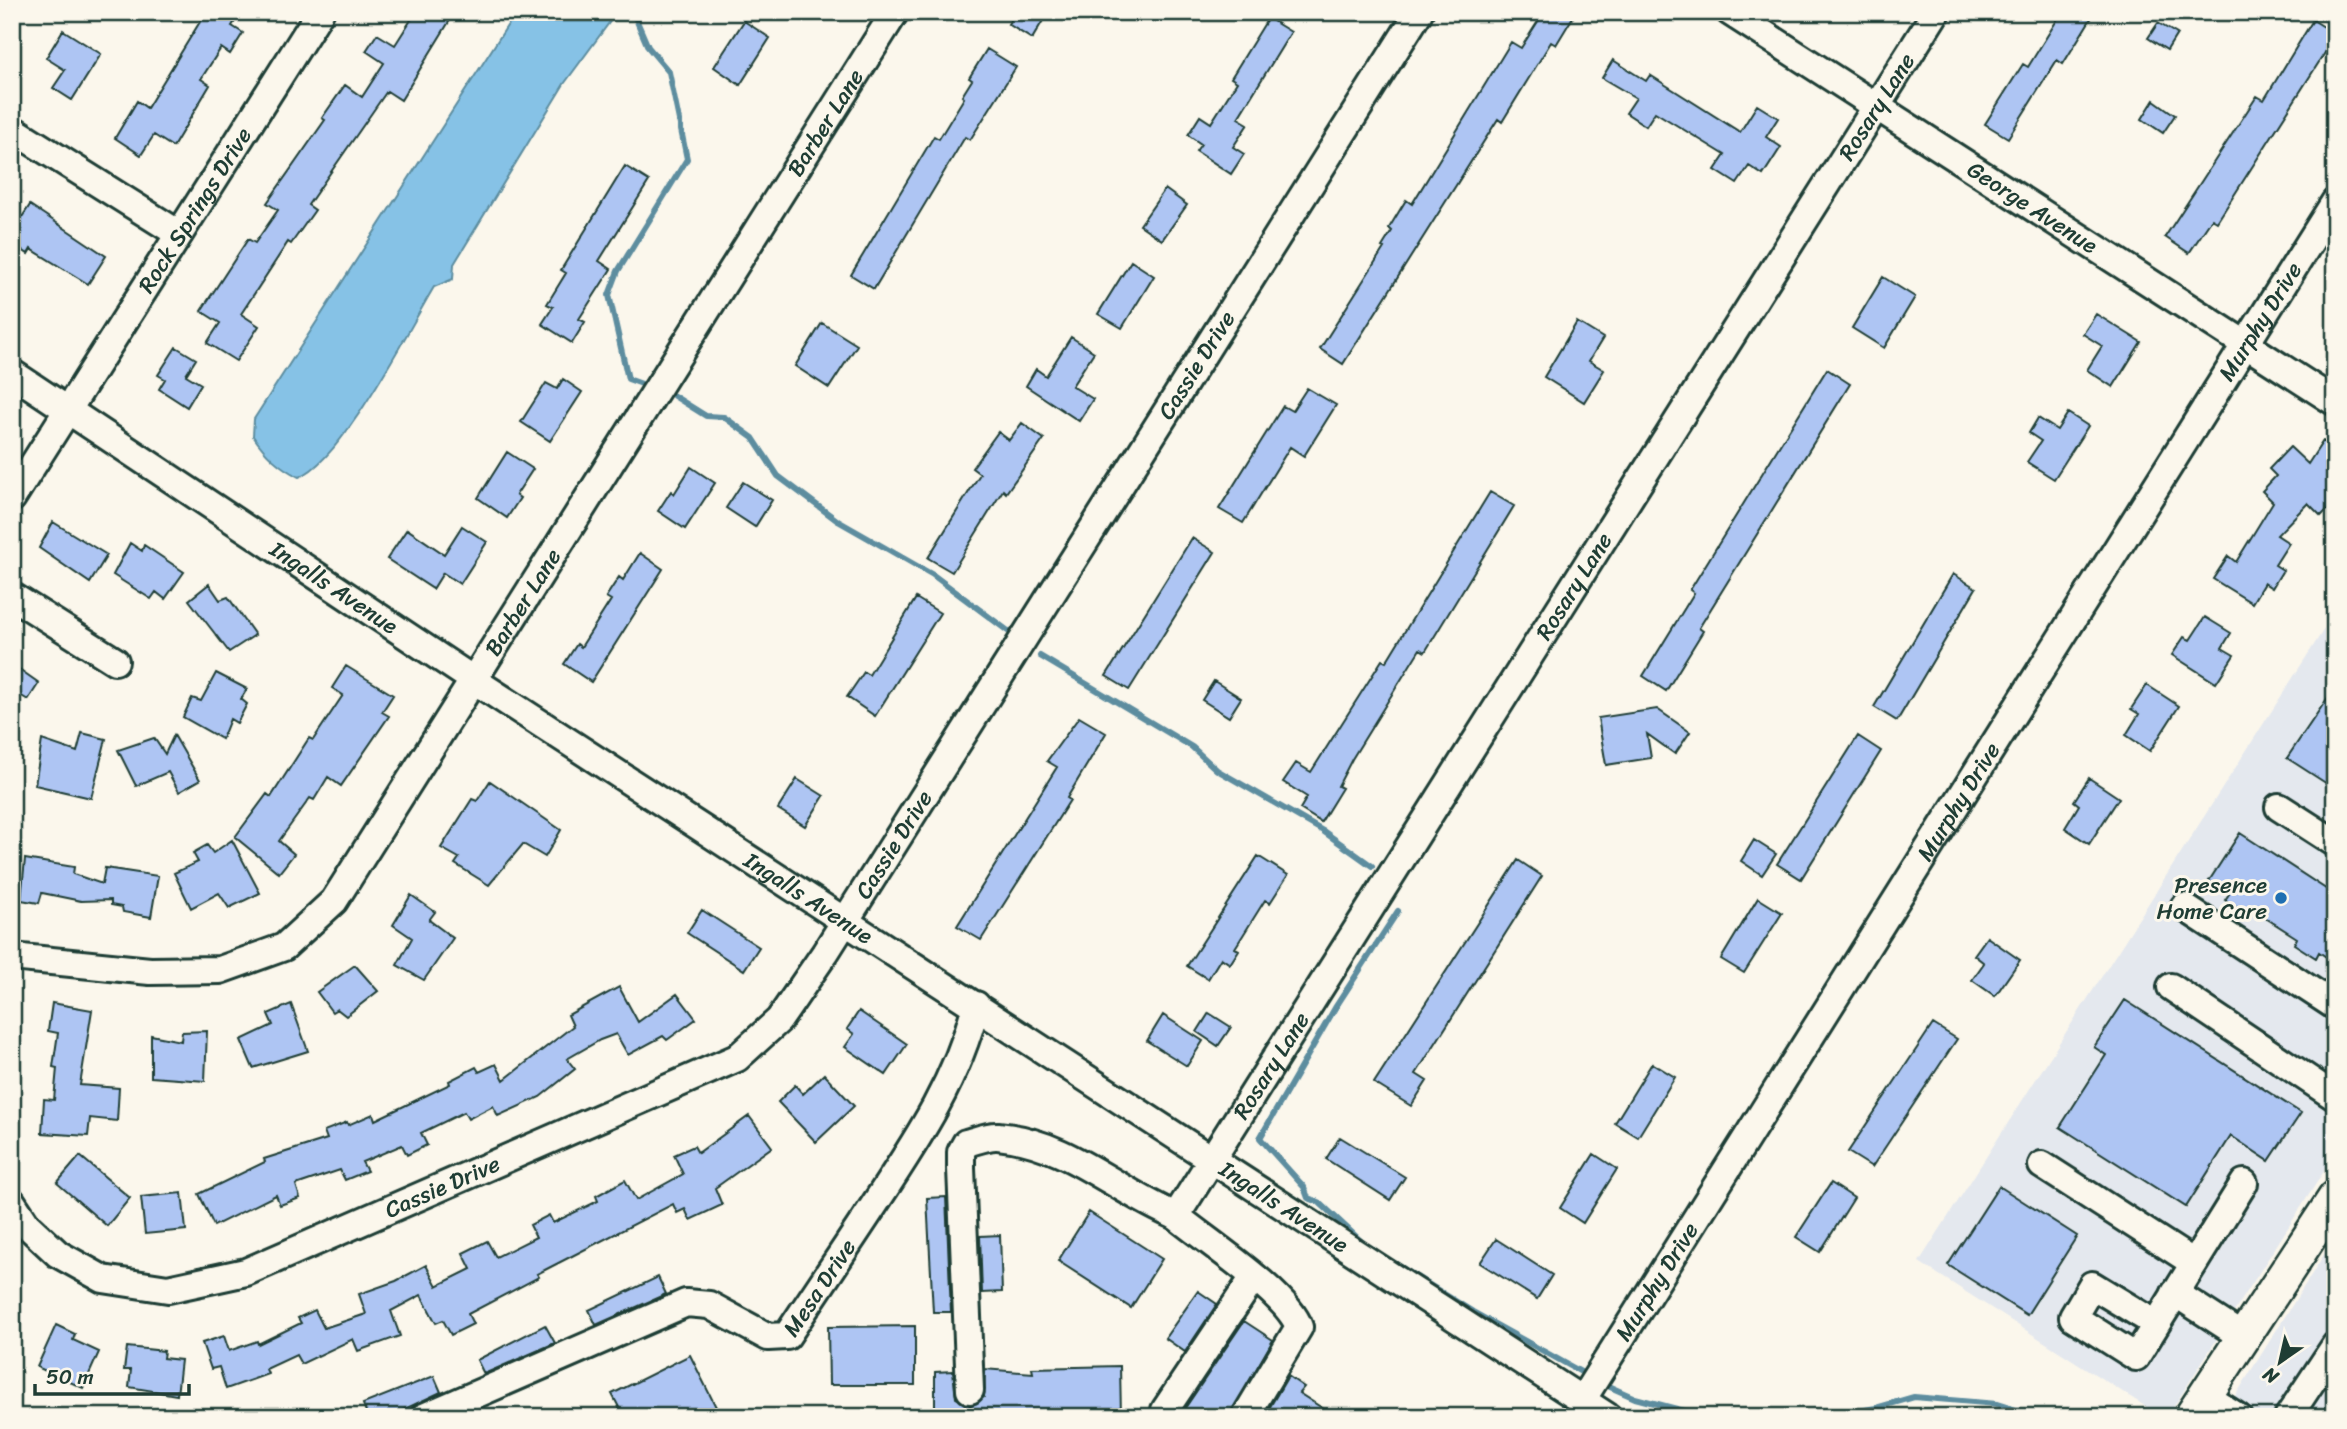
<svg xmlns="http://www.w3.org/2000/svg" width="2347" height="1429" viewBox="0 0 2347 1429" font-family="Sriracha,sans-serif">
<rect width="100%" height="100%" fill="#fbf7ec"/>
<filter id="ink" filterUnits="userSpaceOnUse"><feTurbulence type="fractalNoise" baseFrequency=".0143" numOctaves="2"/><feDisplacementMap in="SourceGraphic" scale="14" xChannelSelector="R" yChannelSelector="G"/><feConvolveMatrix kernelMatrix="1 2 1 2 8 2 1 2 1" color-interpolation-filters="sRGB"/></filter>
<g filter="url(#ink)">
<path fill="#e4e8ee" d="M2335 612V1154L2167 1417H2162L1919 1262Z
M2335 1237V1417H2222Z"/>
<path fill="#86c2e6" stroke="#5d8d9f" stroke-width="2" d="M516 12H617L564 84 454 264 453 279 434 287C408 330 342 461 299 477 279 467 266 455 253 436L254 419Z"/>
<g fill="none" stroke-linecap="round" stroke-linejoin="round">
<path stroke="#5d8d9f" stroke-width="6" d="M633 12 648 47 669 72 687 159 618 271 609 295 628 379 642 384
M674 396 706 416 724 417 753 438 778 476 838 521 933 575 1008 631
M1040 656 1192 747 1217 770 1323 831 1372 866
M1364 1244 1319 1202 1308 1198 1304 1187 1260 1138 1335 1008 1398 911
M1391 1261 1473 1312 1590 1377
M1599 1382 1635 1398 1707 1417
M1825 1417 1876 1408 1914 1397 1997 1404 2039 1417"/>
</g>
<path fill="#aec5f3" stroke="#1f3d34" stroke-width="2" d="M206 12H241L232 26 243 33 230 54 221 48 201 79 210 85 173 147 154 135 141 155 115 138 137 101 147 108Z
M416 12H455L401 100 387 91 308 205 315 210 291 244 288 242 241 314 259 326 236 361 207 343 220 323 201 311 248 239 255 243 278 210 267 203 325 120 322 118 345 85 362 97 384 63 366 51 377 34 395 45Z
M1016 12H1048L1032 39 1008 24Z
M1544 12H1576L1556 45 1551 42 1502 122 1498 119 1343 364 1320 349 1384 248 1382 247 1392 231 1389 228 1406 200 1412 204 1511 42 1521 48Z
M2062 12H2095L2063 64 2057 60 2008 138 1985 124 2023 64 2028 67Z
M1268 18 1291 32 1238 118 1248 124 1233 147 1244 154 1231 174 1196 151 1201 144 1188 135 1200 116 1211 123 1237 82 1231 78Z
M2313 20 2335 34V37L2217 222 2212 219 2189 253 2165 237 2257 96 2264 100Z
M744 21 770 38 740 85 714 67Z
M2158 23 2177 34 2167 50 2148 38Z
M63 30 101 54 72 100 53 88 65 70 46 58Z
M987 49 1016 67 970 140 965 137 874 289 851 275 934 136 939 139 964 98 962 96 972 80 969 78Z
M1613 60 1646 81 1650 75 1740 132 1757 105 1778 118 1766 137 1781 147 1763 175 1749 166 1737 184 1715 170 1725 155 1655 112 1646 126 1626 113 1636 98 1602 78Z
M2154 100 2175 115 2163 133 2142 119Z
M625 166 649 181 599 261 611 269 579 319 585 322 572 343 542 324 553 307 547 304 566 273 561 270Z
M1165 189 1187 205 1162 240 1140 225Z
M30 205 106 256 88 284 31 249 28 254 12 243V210L22 217Z
M1131 261 1154 276 1122 328 1098 314Z
M1883 277 1915 297 1884 348 1852 328Z
M2096 314 2141 342 2113 387 2087 370 2102 346 2083 334Z
M1577 322 1603 338 1589 361 1604 370 1584 402 1544 377Z
M822 323 857 345 829 388 795 366Z
M1071 337 1094 352 1072 386 1093 399 1079 421 1026 386 1036 369 1046 376Z
M176 347 196 359 186 375 201 384 187 407 159 389 165 379 158 375Z
M1827 369 1850 384 1699 628 1703 631 1666 691 1643 676 1694 593 1690 590Z
M563 379 582 392 550 441 521 422 546 383 557 389Z
M1307 388 1336 405 1304 456 1290 447 1243 523 1219 509 1283 406 1292 411Z
M2068 413 2088 426 2054 479 2027 462 2041 441 2029 433 2038 418 2057 430Z
M1022 423 1044 439 1006 493 1003 490 952 572 928 558 980 474 972 468 998 432 1009 440Z
M2323 441 2335 449V502L2321 516 2308 503 2277 535 2289 543 2275 565 2283 570 2272 588 2264 583 2252 603 2213 579 2228 556 2236 562 2273 502 2262 491 2276 476 2269 469 2290 447 2308 464Z
M507 452 533 469 516 495 520 498 507 518 478 498Z
M691 467 715 483 685 529 658 511 671 491 674 494Z
M743 482 772 500 755 527 726 508Z
M1490 492 1514 506 1425 652 1420 649 1352 759 1338 786 1342 788 1321 822 1300 809 1307 797 1283 782 1296 763 1311 772 1382 660 1386 662Z
M53 522 107 555 90 583 39 548Z
M462 526 487 542 460 584 443 573 433 589 387 559 407 529 444 554Z
M1192 538 1215 552 1129 690 1106 676Z
M130 543 142 551 144 545 184 572 165 599 156 592 151 599 113 575Z
M640 553 663 569 591 682 564 664 577 644 581 647 611 600 606 597 619 577 623 580Z
M1953 574 1976 588 1897 721 1874 707Z
M209 584 220 600 228 597 255 635 229 652 189 600Z
M916 598 940 613 875 716 847 697 864 672 869 675Z
M2205 617 2231 633 2222 648 2234 655 2216 683 2172 655 2184 637 2190 640Z
M12 664 39 683 28 700 12 690Z
M346 666 393 695 382 712 389 716 341 786 328 777 314 800 310 798 279 841 294 854 279 873 235 837 267 794 271 797 309 738 313 740 343 695 332 688Z
M216 673 247 689 241 699 247 704 237 723 230 719 222 739 183 717 192 698 201 701Z
M1214 681 1241 698 1229 717 1202 700Z
M2147 685 2179 706 2150 751 2126 735 2139 714 2131 709Z
M2335 687V789L2287 758Z
M1657 709 1690 732 1675 754 1647 734 1651 758 1606 765 1598 718Z
M1079 717 1106 733 1067 798 1070 800 981 940 957 926 1057 767 1047 761Z
M82 733 106 739 91 798 35 785 42 740 77 752Z
M174 735 200 780 179 792 168 772 136 786 118 750 154 738 165 754Z
M1858 736 1881 751 1801 879 1777 864Z
M2089 778 2119 798 2089 844 2065 828 2079 805 2074 801Z
M797 779 824 796 805 826 778 809Z
M490 781 561 830 545 857 523 844 489 885 455 864 459 858 441 848 472 799 477 801Z
M2240 833 2335 895V963L2319 952 2316 958 2294 944 2297 938 2250 908 2247 914 2225 900 2229 894 2209 881Z
M232 840 260 893 229 908 219 893 191 908 174 873 198 862 193 853 207 845 213 853Z
M1754 840 1776 854 1762 875 1741 861Z
M1258 856 1288 875 1270 903 1265 900 1235 948 1239 950 1230 964 1221 958 1208 979 1187 966Z
M25 859 74 867 73 874 102 884 105 868 158 876 151 917 123 912 122 907 111 905V900L81 901 42 893 39 903 21 900Z
M1518 860 1542 876 1416 1074 1427 1081 1411 1106 1374 1083Z
M411 895 435 912 429 920 453 938 424 980 397 965 412 938 393 925Z
M1758 898 1782 913 1744 973 1721 959Z
M702 910 759 947 744 970 687 933Z
M1987 937 2020 960 1995 996 1972 980 1984 963 1974 955Z
M355 965 378 991 346 1016 337 1009 332 1012 317 992Z
M619 987 638 1022 677 994 696 1019 667 1040 663 1036 628 1055 616 1034 600 1040 567 1059 575 1069 540 1097 498 1116 493 1106 468 1119 464 1112 421 1133 427 1145 407 1155 402 1145 362 1162 367 1171 345 1180 340 1170 296 1185 300 1198 280 1205 276 1195 214 1226 199 1194 265 1162 264 1159 327 1139 324 1131 347 1122 348 1125 373 1114 375 1120 450 1084 449 1081 476 1067 479 1072 496 1064 504 1080 573 1026 568 1015Z
M2125 1000 2301 1113 2269 1161 2231 1136 2186 1207 2060 1127 2106 1055 2094 1047Z
M52 1003 92 1010 80 1085 119 1088 117 1121 90 1118 88 1136 42 1133 44 1099 54 1100 57 1068 53 1067 58 1033 48 1031Z
M291 1004 308 1051 253 1068 241 1040 273 1025 268 1014Z
M859 1011 907 1044 886 1075 845 1047 854 1034 847 1029Z
M1209 1013 1231 1027 1218 1046 1197 1032Z
M1163 1015 1203 1041 1187 1066 1147 1041Z
M1933 1024 1957 1039 1872 1167 1848 1152Z
M207 1031 205 1081 151 1077V1035L181 1041 182 1032Z
M1652 1063 1675 1077 1638 1137 1615 1123Z
M824 1074 854 1106 816 1142 778 1102 795 1085 803 1094Z
M749 1116 772 1147 715 1188 722 1205 690 1220 685 1209 677 1213 673 1204 537 1274 539 1277 468 1314 473 1324 451 1335 443 1320 436 1323 421 1295 391 1311 400 1336 358 1351 353 1339 301 1364 296 1355 266 1369 268 1374 226 1389 219 1367 211 1369 202 1343 224 1336 229 1351 257 1341 258 1344 301 1323 298 1318 315 1310 324 1328 366 1314 359 1294 396 1281 426 1265 437 1286 471 1269 463 1253 487 1241 496 1257 536 1237 530 1225 549 1215 553 1223 598 1201 596 1196 625 1180 636 1200 683 1174 674 1155 694 1146 698 1153Z
M1340 1137 1405 1177 1390 1200 1326 1159Z
M1594 1154 1617 1169 1583 1223 1560 1208Z
M80 1156 130 1198 107 1226 57 1183Z
M1831 1183 1854 1198 1820 1252 1796 1237Z
M1999 1186 2077 1236 2027 1315 1948 1265Z
M182 1193 186 1230 145 1234 141 1197Z
M946 1197 951 1312H933L927 1198Z
M1089 1212 1162 1259 1131 1308 1058 1261Z
M1000 1235 1002 1292 982 1293 980 1236Z
M1496 1239 1552 1275 1537 1299 1480 1263Z
M658 1277 666 1294 596 1325 589 1310Z
M1198 1291 1217 1304 1185 1352 1165 1338Z
M1244 1321 1273 1340 1229 1417H1179Z
M56 1325 75 1334 73 1340 99 1352 83 1388 37 1367Z
M545 1325 555 1343 484 1374 477 1360Z
M915 1326V1385H829L828 1327Z
M127 1347 164 1351 163 1358 181 1360 177 1395 129 1387 131 1370H124Z
M690 1355 718 1411 706 1417H624L612 1394Z
M1120 1366 1121 1417H935V1372L953 1371 956 1398 970 1406 984 1397 985 1369 1033 1373 1032 1368Z
M434 1376 441 1392 388 1417H368L363 1404Z
M1288 1376 1304 1387 1299 1393 1336 1417H1264Z"/>
<g fill="none" stroke-linecap="round" stroke-linejoin="round">
<g stroke="#1f3d34" stroke-width="32">
<g id="minor">
<path id="s1" d="M1730 12 2335 402"/>
<path d="M12 129 179 234"/>
<path id="s2" d="M12 373 475 681 1608 1417"/>
<path id="s3" d="M12 498 320 12"/>
<path d="M12 596 115 661"/>
<path d="M2279 807 2335 843"/>
<path d="M2184 907 2335 1006"/>
<path id="s4" d="M12 957 150 971 220 970 284 947 334 901 895 12"/>
<path d="M2171 987 2335 1097"/>
<path d="M2042 1165 2194 1263"/>
<path id="s5" d="M12 1202 27 1225 58 1254 103 1279 168 1289 246 1272 737 1058 779 1020 825 953 1419 12"/>
<path d="M1176 1216C1206 1241 1288 1294 1299 1327L1245 1417"/>
<path d="M2175 1293 2243 1337"/>
<path d="M2156 1324 2092 1285 2073 1317 2136 1357 2244 1183"/>
<path id="s6" d="M970 1390 961 1168V1152L966 1143C975 1141 988 1135 998 1136 1070 1143 1114 1190 1176 1216L1936 12"/>
<path d="M2205 1396 2238 1417"/>
<path id="s7" d="M1582 1400 2335 202"/>
<path d="M1165 1410 1254 1277"/>
<path id="s8" d="M424 1417 686 1303 709 1305 768 1337 787 1336C817 1290 848 1245 878 1199 919 1137 958 1078 976 1005"/>
<path d="M2288 1417 2335 1346"/>
</g>
</g>
<g stroke="#1f3d34" stroke-width="38">
<path id="major" d="M2191 1417 2335 1198"/>
</g>
<use href="#minor" stroke="#fbf7ec" stroke-width="26"/>
<use href="#major" stroke="#fbf7ec" stroke-width="33"/>
</g>
</g>
<circle fill="#1f6fb2" stroke="#fbf7ec" stroke-width="2.5" cx="2281" cy="898" r="7"/>
<g text-anchor="middle" stroke-width="6" stroke-linejoin="round" paint-order="stroke">
<g font-size="23" fill="#1f3d34" stroke="#fbf7ec">
<text dy="8" stroke="none"><textPath href="#s6" startOffset="1790">Rosary Lane</textPath></text>
<text dy="8" stroke="none"><textPath href="#s4" startOffset="1265">Barber Lane</textPath></text>
<text dy="8" stroke="none"><textPath href="#s1" startOffset="360">George Avenue</textPath></text>
<text dy="8" stroke="none"><textPath href="#s3" startOffset="341">Rock Springs Drive</textPath></text>
<text dy="8" stroke="none"><textPath href="#s7" startOffset="1274">Murphy Drive</textPath></text>
<text dy="8" stroke="none"><textPath href="#s5" startOffset="1636">Cassie Drive</textPath></text>
<text dy="8" stroke="none"><textPath href="#s6" startOffset="1223">Rosary Lane</textPath></text>
<text dy="8" stroke="none"><textPath href="#s2" startOffset="387">Ingalls Avenue</textPath></text>
<text dy="8" stroke="none"><textPath href="#s4" startOffset="698">Barber Lane</textPath></text>
<text dy="8" stroke="none"><textPath href="#s7" startOffset="707">Murphy Drive</textPath></text>
<text dy="8" stroke="none"><textPath href="#s5" startOffset="1069">Cassie Drive</textPath></text>
<text dy="8" stroke="none"><textPath href="#s2" startOffset="954">Ingalls Avenue</textPath></text>
<text dy="8" stroke="none"><textPath href="#s6" startOffset="656">Rosary Lane</textPath></text>
<text dy="8" stroke="none"><textPath href="#s5" startOffset="481">Cassie Drive</textPath></text>
<text dy="8" stroke="none"><textPath href="#s2" startOffset="1521">Ingalls Avenue</textPath></text>
<text dy="8" stroke="none"><textPath href="#s7" startOffset="140">Murphy Drive</textPath></text>
<text dy="8" stroke="none"><textPath href="#s8" startOffset="453">Mesa Drive</textPath></text>
</g>
<g font-size="23" fill="#1f3d34" stroke="#fbf7ec" text-anchor="end">
<text x="2267" y="893">Presence<tspan x="2267" dy="26">Home Care</tspan></text>
</g>
</g>
<rect width="2347" height="1429" fill="none" stroke="#fbf7ec" stroke-width="42"/>
<rect x="21" y="21" width="2305" height="1387" fill="none" stroke="#1f3d34" stroke-width="2.5" filter="url(#ink)"/>
<g transform="translate(2280 1362) rotate(214)" stroke="#fbf7ec" stroke-width="5" paint-order="stroke">
<path d="M0-5L12 26L0 18L-12 26Z" fill="#1f3d34"/>
<text y="-10" font-size="19" font-weight="bold" text-anchor="middle" fill="#1f3d34">N</text>
</g>
<path d="M35 1384v10h154v-10" fill="none" stroke="#1f3d34" stroke-width="3.5"/>
<text x="46" y="1384" font-size="21" fill="#1f3d34" stroke="#fbf7ec" stroke-width="5" paint-order="stroke">50 m</text>
</svg>
